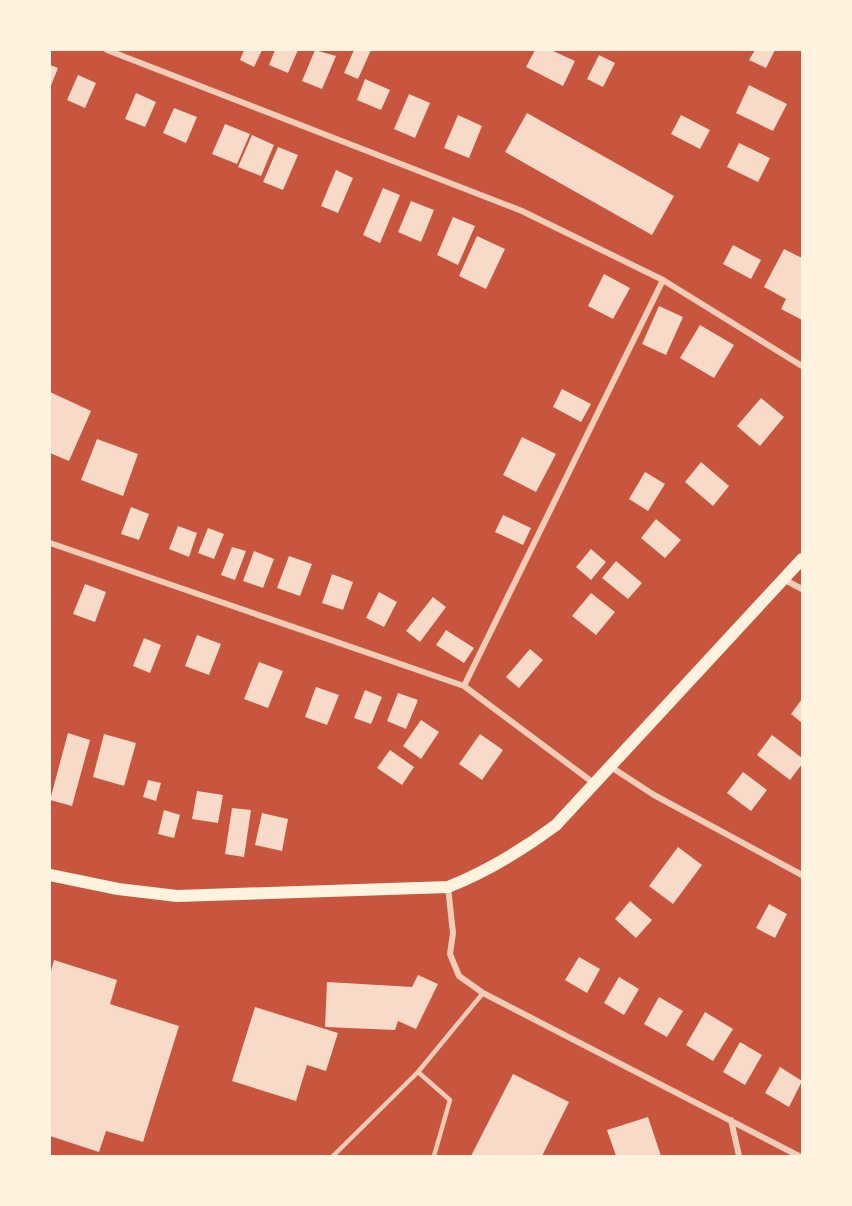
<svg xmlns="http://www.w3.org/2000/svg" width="852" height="1206" viewBox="0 0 852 1206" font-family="Inter,sans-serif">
<rect width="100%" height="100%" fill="#c8553d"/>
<path fill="#f7dbc8" d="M244 50H262L254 67 240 60Z
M275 50H298L288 73 269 65Z
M315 50 336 56 322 89 302 81Z
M354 50H371L358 79 344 73Z
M535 50H551L575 61 563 86 526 67Z
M755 50H775L766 68 749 60Z
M599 55 615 63 603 87 587 79Z
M50 65 58 68 50 88Z
M78 75 96 83 85 108 67 100Z
M365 79 390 90 381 110 357 100Z
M749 85 787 104 773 131 736 113Z
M136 93 156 102 145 127 125 119Z
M409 94 430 103 415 138 394 129Z
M174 108 197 117 186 143 163 133Z
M527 113 674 196 652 235 505 152Z
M458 115 482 126 469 158 444 148Z
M681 115 710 130 700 149 671 134Z
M225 124 250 134 237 164 212 154Z
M252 135 274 145 261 176 238 167Z
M739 143 770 158 758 182 727 167Z
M278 147 298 155 283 190 263 182Z
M336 170 353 178 338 213 321 206Z
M383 188 400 195 380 243 363 235Z
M411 201 434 210 421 242 398 232Z
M453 217 475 226 458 265 437 255Z
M477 236 505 249 486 289 459 276Z
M733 245 761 260 751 279 723 264Z
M784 249 802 258V320L781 309 786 299 764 287Z
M604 274 630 288 613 319 588 306Z
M659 306 683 317 666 355 642 344Z
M700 325 734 345 714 378 680 358Z
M562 389 591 404 581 422 553 407Z
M50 392 91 411 69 461 50 453Z
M761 398 784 417 760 446 737 426Z
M522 437 556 454 536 492 503 475Z
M97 439 138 454 123 496 81 480Z
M701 462 729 486 713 506 685 482Z
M645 472 665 484 648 511 629 499Z
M131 507 149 514 139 540 121 534Z
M503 515 531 528 523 545 495 532Z
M656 519 681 540 665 558 641 538Z
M178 526 197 533 189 557 169 549Z
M208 528 224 534 214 559 198 553Z
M232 547 246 551 235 580 221 575Z
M591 549 606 562 591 580 576 567Z
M254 551 274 559 263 588 243 581Z
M289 556 312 564 300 596 277 588Z
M616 561 642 583 628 599 602 578Z
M332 574 353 582 343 610 322 603Z
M85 584 106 592 95 622 73 614Z
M379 592 397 602 384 627 366 618Z
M591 593 615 612 596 635 572 616Z
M433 597 446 607 420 642 406 631Z
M446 630 474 648 464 663 436 645Z
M197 635 221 644 209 675 185 666Z
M144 638 161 645 150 673 133 666Z
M530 649 543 660 519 688 506 677Z
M259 662 283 671 268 708 244 699Z
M316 687 339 695 327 725 305 717Z
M365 690 382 697 371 724 354 718Z
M398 693 418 700 406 729 387 721Z
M802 699V723L791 714Z
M421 720 439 732 421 759 403 746Z
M68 733 90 740 72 806 50 800Z
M104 734 136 743 124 786 93 777Z
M480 734 503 750 482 780 459 764Z
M772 735 802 758V764L790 780 757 755Z
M390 750 414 767 402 785 377 768Z
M743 772 767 790 751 811 727 793Z
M148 780 161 783 156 801 143 797Z
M197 791 223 795 218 823 192 819Z
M232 808 251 810 244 857 225 854Z
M164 810 180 815 174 838 158 834Z
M262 813 288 819 282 851 255 845Z
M678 847 702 865 673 904 649 886Z
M630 901 652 920 636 938 615 919Z
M769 904 787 914 775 938 756 928Z
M579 957 600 969 587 993 565 980Z
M54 960 117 980 110 1004 179 1026 143 1142 106 1131 99 1152 50 1136V975Z
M418 975 438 984 416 1029 398 1021 395 1030 325 1027 327 982 412 987Z
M619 977 639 989 624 1015 604 1003Z
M659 997 683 1011 667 1037 644 1024Z
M255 1007 338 1033 326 1071 307 1065 296 1101 232 1081Z
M705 1012 733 1029 713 1061 686 1045Z
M740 1042 762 1055 745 1085 723 1072Z
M780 1067 802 1081 789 1107 765 1093Z
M513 1074 569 1102 542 1156H471Z
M648 1117 661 1156H616L607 1130Z"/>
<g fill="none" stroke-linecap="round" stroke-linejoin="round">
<path stroke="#f1ccb7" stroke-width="4.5" d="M418 1072 450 1100 434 1156
M333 1156 418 1072 483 993"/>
<path stroke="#f1ccb7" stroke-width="6" d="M107 50 522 211 663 280 802 366
M50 543 464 686 595 784
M785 580 802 589
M464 686 663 280
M611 767 654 795 802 875
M448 887 453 933 450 954 459 976 483 993 799 1156
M731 1120 739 1156"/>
<path stroke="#fff3e0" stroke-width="12" d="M50 875 118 889 177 896 448 887C488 871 521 851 556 825L802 559"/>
</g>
<rect width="852" height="1206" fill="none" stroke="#fff3e0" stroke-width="102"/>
</svg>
